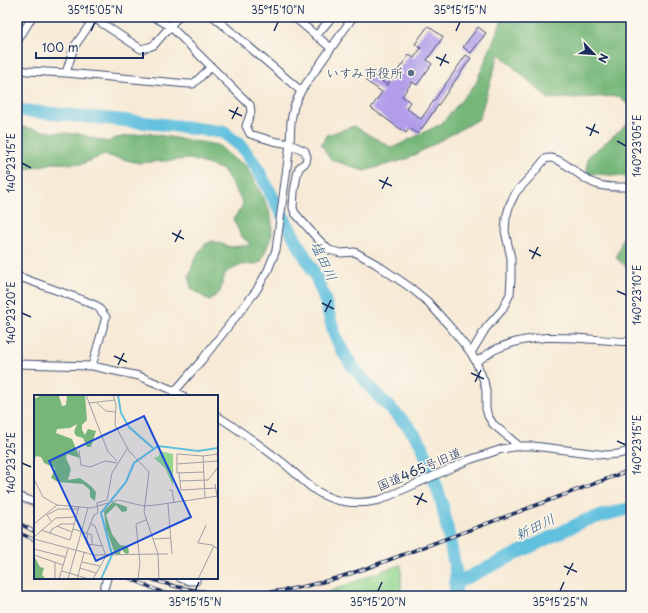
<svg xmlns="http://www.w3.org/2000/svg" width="648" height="613" viewBox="0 0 648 613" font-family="'Playpen Sans','Klee One',sans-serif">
<rect width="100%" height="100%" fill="#fbf7ec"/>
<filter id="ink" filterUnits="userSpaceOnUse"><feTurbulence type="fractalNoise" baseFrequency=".025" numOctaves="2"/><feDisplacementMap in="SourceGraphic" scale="8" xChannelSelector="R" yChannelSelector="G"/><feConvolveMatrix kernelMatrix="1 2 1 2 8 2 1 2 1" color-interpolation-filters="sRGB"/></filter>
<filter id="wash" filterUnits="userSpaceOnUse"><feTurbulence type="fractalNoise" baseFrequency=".012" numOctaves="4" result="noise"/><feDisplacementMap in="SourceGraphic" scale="16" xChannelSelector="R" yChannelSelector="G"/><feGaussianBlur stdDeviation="0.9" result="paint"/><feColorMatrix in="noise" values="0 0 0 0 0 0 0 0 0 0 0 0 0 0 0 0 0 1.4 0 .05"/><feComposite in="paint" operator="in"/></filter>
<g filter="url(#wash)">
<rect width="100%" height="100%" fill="#f7ead6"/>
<path fill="#93d68e" stroke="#578276" d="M401 565V594L403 596H301L321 595 382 571Z"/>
<path fill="#76b779" stroke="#48736c" d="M503 17H631V108L619 96 549 99 499 54 479 119 407 159 364 171 330 159 321 144 327 135 354 126 392 148 441 124 476 83Z
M631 121V177L587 173 588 157Z
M17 126 51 132 79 134 107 142 116 138 145 133 218 145 235 160 246 166 268 207 272 222V235L261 262 254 264 241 265 225 273 220 292 209 301 191 288 189 276 195 258 205 244 213 241 231 247 251 245 241 236 233 219 241 209 243 203 225 172 221 169 191 159 139 163 105 155 81 164 53 163 25 170 22 185 17 187Z
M631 234V271L616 258 623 237Z"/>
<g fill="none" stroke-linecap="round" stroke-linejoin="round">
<path stroke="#60c0de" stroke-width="13" d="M17 109 26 111 160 124 223 132 241 146 256 166 298 244 315 274 324 297 335 336 343 352 353 367 379 397 408 426 422 445 442 503 456 572 455 596
M456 583 586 520 631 508"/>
</g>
<g id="blocks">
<path fill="#b19de9" d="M428 26 443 37 427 60 432 64 417 85 412 82 402 96 410 102 406 108 421 119 466 55 471 58 418 134 409 128 406 133 371 108 382 92 366 81 371 74 387 85 409 55 414 58 421 48 415 44Z
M478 27 486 33 471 53 463 47Z"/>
</g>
</g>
<g filter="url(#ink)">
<use href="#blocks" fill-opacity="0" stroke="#3c4b70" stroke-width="1"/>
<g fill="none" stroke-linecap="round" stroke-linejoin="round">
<g stroke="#3c4b70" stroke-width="9">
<path id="minor" d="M154 17 170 26 250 105 251 112 246 126 250 134 273 141 290 144 305 151 307 157 306 162 299 168 297 175 294 192 293 208 295 213 315 236 329 250 341 253 355 252 376 264 411 288 428 302 451 328 471 353 476 362 484 381 486 391V409L488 416 493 424 519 446
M214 17 301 91
M294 17 331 48
M94 18 141 49 149 47 154 45 178 17
M316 36 332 17
M17 42 32 17
M17 69 27 71 66 73 189 84H193L211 67
M66 73 74 47 95 17
M17 276 83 300 97 306 106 317 92 366
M471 353 486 328 502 310 510 294 511 279V258L505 231 506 218 510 204 516 192 532 175 545 159C547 158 549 158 551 158 566 160 581 180 596 184 607 188 619 187 630 187
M476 362C482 358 488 354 494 350 537 329 586 340 631 342
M17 364 92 366 139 376 175 391 183 396
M173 396 175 391 201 361 256 291 268 270 276 250 290 144 291 121 294 106 301 91 353 17
M217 416C240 430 261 446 282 462 294 471 303 482 315 490 334 503 357 505 380 500L469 460 502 449 519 446H533L607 455 618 454 631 451
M17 496 35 502
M180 578 189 581H196V578
M102 596 107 578"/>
</g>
<use href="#minor" stroke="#fff" stroke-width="7"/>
<g stroke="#1b2f5e" stroke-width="3.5">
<path id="rail" d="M17 522 35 532
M17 532 35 540
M129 578 171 596
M148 578C165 584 183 589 201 591 258 600 314 587 367 568L631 470"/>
</g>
<use href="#rail" stroke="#fbf7ec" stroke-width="2" stroke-dasharray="6" stroke-linecap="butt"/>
</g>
</g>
<path fill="none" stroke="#1b2f5e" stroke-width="1.5" d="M91 31 95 22M274 31 278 22M456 31 460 22M436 57 449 63M440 66 446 54M229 110 242 116M232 119 238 107M586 127 599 133M590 136 595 124M617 141 626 146M22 163 31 168M379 180 392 186M382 189 388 177M172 233 184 239M175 242 181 230M529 250 541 256M532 259 538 247M617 291 626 295M322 303 334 309M325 312 331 300M22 313 31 317M114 356 127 362M118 365 124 353M471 373 484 379M475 382 481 370M264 426 277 432M268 435 273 423M617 441 626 445M22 463 31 467M414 496 427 502M417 505 423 493M564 566 577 572M567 575 573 563M195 591 199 582M378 591 382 582M560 591 564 582"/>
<circle fill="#5c6f8a" stroke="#fbf7ec" stroke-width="1.5" cx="411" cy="73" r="4"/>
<g text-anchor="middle" stroke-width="3" stroke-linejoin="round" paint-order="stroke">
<g font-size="13" font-weight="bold" fill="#4e5e75" stroke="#fbf7ec" text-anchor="end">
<text x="403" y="78">いすみ市役所</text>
</g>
<g font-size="13" fill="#1b2f5e" stroke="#fbf7ec">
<text transform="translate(419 469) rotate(-23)" y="5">国道465号旧道</text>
</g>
<g font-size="14" font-style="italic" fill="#305a84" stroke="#fbf7ec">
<text transform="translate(324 261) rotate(65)" y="5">塩田川</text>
<text transform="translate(535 527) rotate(-26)" y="5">新田川</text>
</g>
</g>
<g transform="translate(34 395)">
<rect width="184" height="184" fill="#f7ead6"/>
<path d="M126 56 139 59V91L131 73 120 63 125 61Z" fill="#93d68e"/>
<path d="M8 0 25 1 28 11 32 10 33 0 51 1 53 25 48 30V35L51 40 54 34 62 36 57 52H53L49 43 42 41 40 37 43 29 36 33 23 34 22 38 38 44 46 63 33 59 32 63 37 74 34 85 46 83 57 91 62 97 61 106 56 102V95L49 89 24 87 17 83 21 73 10 68 7 62 2 61 0 66V4ZM79 107 93 112V116L88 117 82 110 72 120 78 139 86 150 94 151 95 158 92 159 87 154 86 159H81L72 134 70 116ZM0 161 6 172 10 173 8 180 12 184H0Z" fill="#76b779"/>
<path fill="none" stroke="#60c0de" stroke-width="2" d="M84 0 87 18 95 32 119 53M67 184 78 160 67 118 92 87 100 68 124 51 164 56 184 53"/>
<path fill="none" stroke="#9f9fa6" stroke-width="1" d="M10 0H32M52 0 74 57 83 66M55 8 81 5M63 8 72 16 81 17M45 55 47 70 56 72 71 66 83 68M169 61 171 103M143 69 184 66M170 77 143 78V59L169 61 184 59M145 78 147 95 182 93M0 84 9 102 23 110M146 86 174 85 184 72M181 89 183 101M135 95H138L140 108M134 109 138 159M17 126 13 120 24 114H44M0 129 23 110 57 113 84 105 110 111 122 110 184 101M57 129 61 131 72 161 59 184M172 130 164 148 178 150 184 154M23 131 38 137M39 134 58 140V150M7 135 36 145 45 111M16 139 18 134 27 129H40M0 142 22 123 42 122M0 144 60 160 124 159 110 117 115 77 95 56 81 30 82 10 79 0M120 144 137 143M68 151 53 149V138L60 120 64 118 63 108 73 105 78 78 93 54M0 154 31 162M0 160 29 170M48 167 66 171M46 173 62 178M28 176 55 184M21 184V167M25 184 34 154M34 184 54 113M43 184 50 158M104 184 106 168 102 129 112 125M125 184 124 159H134M164 184 180 151"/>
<path fill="#1d4ed8" fill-opacity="0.15" stroke="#1d4ed8" stroke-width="2" d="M110 21 157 122 62 166 15 66Z"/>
<rect width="184" height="184" fill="none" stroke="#1b2f5e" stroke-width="2"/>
</g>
<rect width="648" height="613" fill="none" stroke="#fbf7ec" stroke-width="44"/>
<g transform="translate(594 54) rotate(115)" stroke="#fbf7ec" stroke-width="3" paint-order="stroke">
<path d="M0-3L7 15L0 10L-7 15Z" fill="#1b2f5e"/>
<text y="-6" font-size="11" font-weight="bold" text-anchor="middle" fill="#1b2f5e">N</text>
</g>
<path d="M36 52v6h107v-6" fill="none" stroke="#1b2f5e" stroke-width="2"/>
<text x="42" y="52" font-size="12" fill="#1b2f5e" stroke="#fbf7ec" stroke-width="3" paint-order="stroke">100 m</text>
<rect x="22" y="22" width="604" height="569" fill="none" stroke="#1b2f5e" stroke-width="1.5"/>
<g font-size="10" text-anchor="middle" fill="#1b2f5e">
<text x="95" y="14">35°15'05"N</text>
<text x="278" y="14">35°15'10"N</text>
<text x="460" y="14">35°15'15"N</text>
<text transform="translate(637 146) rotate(-90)" y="4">140°23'05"E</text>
<text transform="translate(11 163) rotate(-90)" y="4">140°23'15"E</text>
<text transform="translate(637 295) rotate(-90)" y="4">140°23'10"E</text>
<text transform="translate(11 313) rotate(-90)" y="4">140°23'20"E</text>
<text transform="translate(637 445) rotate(-90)" y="4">140°23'15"E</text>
<text transform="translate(11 463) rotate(-90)" y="4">140°23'25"E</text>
<text x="195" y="606">35°15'15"N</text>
<text x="378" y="606">35°15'20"N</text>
<text x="560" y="606">35°15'25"N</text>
</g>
</svg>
